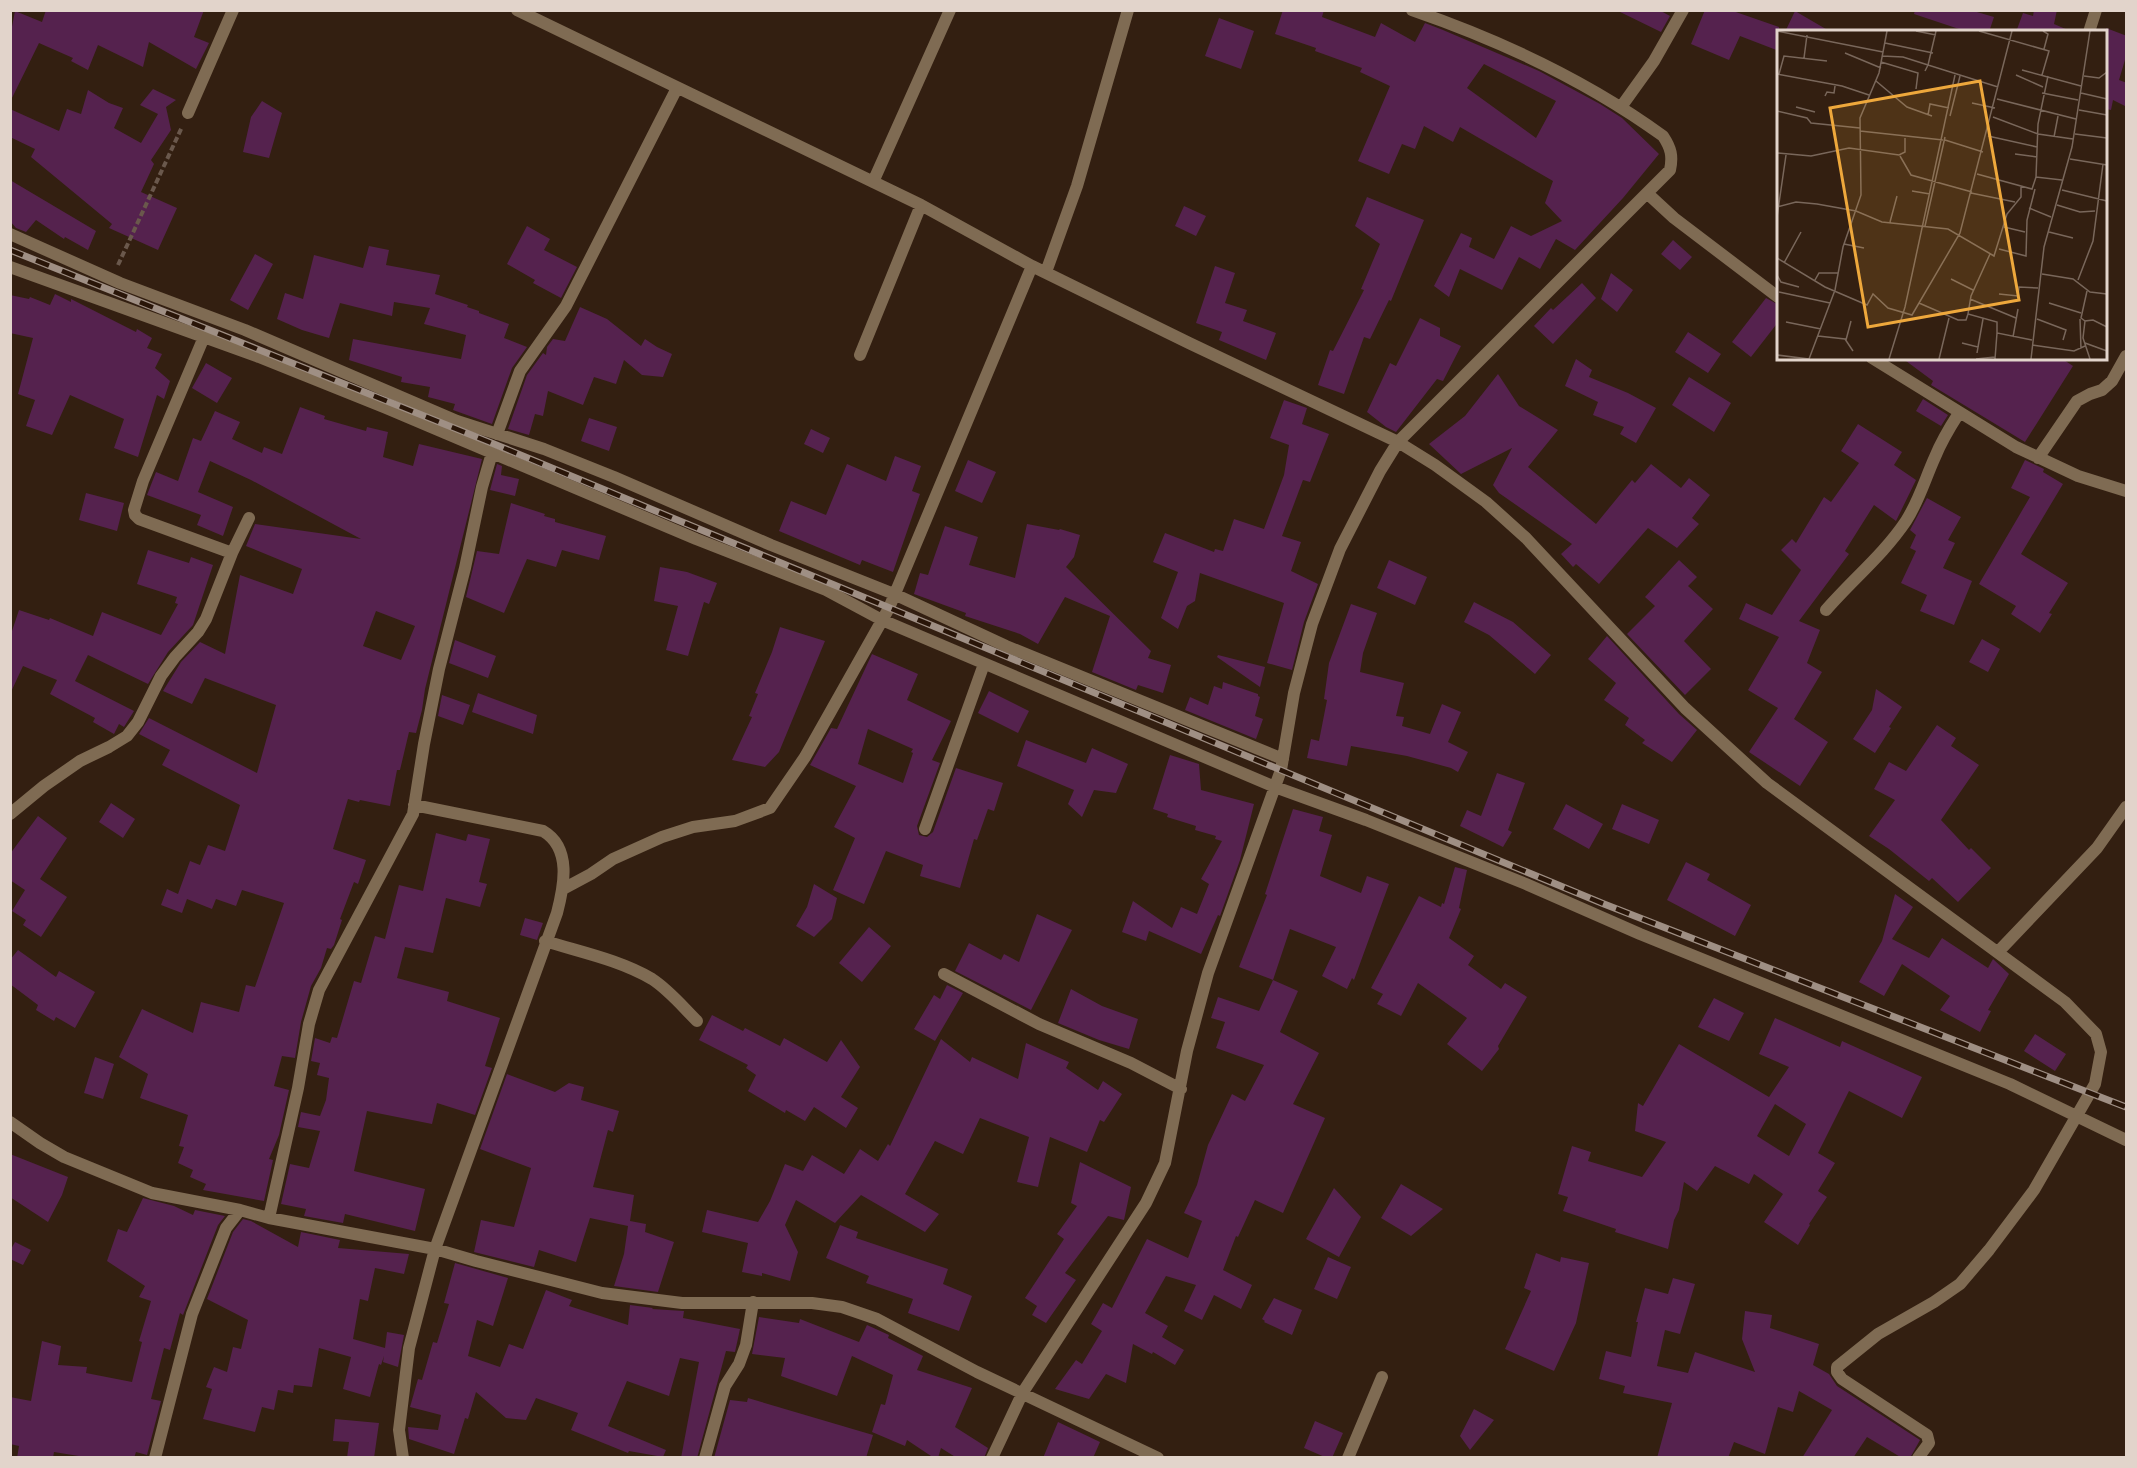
<svg xmlns="http://www.w3.org/2000/svg" width="2137" height="1468" viewBox="0 0 2137 1468" font-family="'Source Serif 4',serif">
<rect width="100%" height="100%" fill="#331f11"/>
<path fill="#55224e" fill-rule="evenodd" d="M46 10H204L194 37 209 43 196 69 149 42 143 67 98 45 88 70 71 61 73 58 39 43 10 102V37L15 11 42 22Z
M1283 10H1324L1322 17 1375 37 1381 23 1415 42 1425 23 1443 30 1539 71 1600 104 1622 118 1659 154 1623 198 1575 250 1556 239 1540 269 1519 257 1502 290 1460 269 1449 297 1434 286 1461 233 1472 238 1469 247 1494 259 1511 226 1531 236 1562 221 1545 203 1553 181 1460 127 1453 142 1424 126 1415 149 1402 144 1389 174 1358 161 1390 86 1360 72 1362 68 1315 51 1316 48 1275 34ZM1484 64 1556 101 1536 138 1467 88Z
M1616 10H1659L1670 16 1661 32Z
M1705 10H1730L1779 27V51L1740 36 1729 60 1691 44Z
M1915 10H1970L1994 17 1989 32H1968L1914 14Z
M2034 10H2057L2054 24 2068 30V32H2016L2023 13 2033 16Z
M1795 11 1831 32H1785Z
M1219 18 1254 31 1241 69 1205 56Z
M2106 28 2127 36V53L2119 80 2127 83V107L2113 100 2111 110 2106 109Z
M153 89 176 100 166 107 171 130 151 160 154 164 141 192 177 208 158 250 109 228 112 224 31 157 35 149 10 137V109L59 131 67 109 81 114 88 90 109 103 123 108 114 128 141 143 158 114 140 105Z
M262 101 282 113 269 158 243 152 251 117Z
M10 180 96 231 88 250 65 237 64 239 36 220 26 232 16 228 10 221Z
M1367 197 1424 220 1391 301 1389 300 1370 339 1364 337 1344 394 1318 385 1330 350 1333 351 1364 290 1361 289 1380 244 1355 226Z
M1184 206 1206 216 1196 236 1175 226Z
M527 226 550 239 544 250 577 267 561 298 533 283 535 280 507 264Z
M1673 240 1692 257 1680 270 1661 254Z
M369 246 389 250 386 265 440 275 435 294 468 305 467 307 479 311V313L509 324 504 338 527 347 512 368 492 424 453 410 455 404 428 397 430 387 401 382 402 377 349 360 353 339 461 359 466 335 424 324 430 308 394 302 392 316 340 303 329 338 302 330 277 319 285 293 303 299 314 255 363 268Z
M255 254 273 264 248 310 230 300Z
M1215 266 1235 273 1225 303 1247 310 1243 321 1276 333 1266 360 1219 340 1222 332 1196 323Z
M1611 273 1633 290 1617 312 1601 299Z
M1582 283 1596 298 1553 344 1534 326 1551 308 1553 310Z
M55 294 71 302V299L136 332 137 329 152 338 147 348 162 354 155 368 170 381 164 399 157 395 138 457 114 448 124 419 70 395 52 435 26 426 35 400 18 394 33 338 10 333V295L29 299 30 297 50 305Z
M1766 298 1779 305V321L1751 357 1732 342Z
M580 307 607 319 641 346 645 339 657 347 672 354 663 377 642 375 624 360 616 384 594 377 583 405 548 391 543 416 535 414 529 435 508 429 527 375 543 353 546 355 547 347 553 339 565 341Z
M1420 318 1440 328V336L1461 346 1443 381 1437 379 1396 432 1386 427 1367 412 1390 363 1396 366Z
M1688 332 1721 354 1708 373 1675 352Z
M1902 358H2061L2073 366 2025 442 1931 385 1933 381Z
M1576 359 1592 370 1589 377 1628 393 1656 408 1636 443 1620 434 1624 427 1593 415 1598 402 1565 386Z
M206 363 232 378 217 403 192 388Z
M1498 374 1519 406 1558 430 1528 467 1596 524 1632 480 1635 483 1651 464 1681 488 1689 478 1710 495 1692 518 1699 524 1677 548 1648 528 1599 584 1576 564 1573 567 1561 554 1572 544 1499 493 1493 485 1512 448 1461 474 1429 444 1465 416Z
M1689 377 1731 403 1714 432 1672 405Z
M1923 399 1948 415 1941 426 1916 411Z
M1284 400 1307 408 1302 424 1329 434 1310 482 1303 480 1282 536 1301 542 1291 571 1318 584 1304 622 1292 670 1267 663 1284 603 1200 573 1195 601 1187 606 1178 629 1161 618 1178 572 1153 562 1165 533 1214 552 1215 549 1223 551 1234 519 1264 529 1284 475 1289 445 1270 438Z
M300 407 325 416 324 419 366 431 367 427 388 432 383 457 413 466 419 444 482 459 425 689 422 710 416 733 409 732 400 770H397L390 806 360 800 359 802 348 799 333 849 366 860 358 884 354 882 340 919 342 920 334 945 331 949 327 948 321 968 311 986 301 1022 295 1058 282 1056 274 1086 289 1090 279 1135 269 1159 273 1160 264 1201 203 1190 206 1184 190 1177 193 1170 178 1163 184 1147 179 1146 188 1115 140 1098 148 1074 119 1057 142 1009 193 1033 201 1002 239 1012 246 985 255 987 284 903 242 890 236 906 216 899 212 909 187 899 182 913 161 905 167 889 178 894 190 861 200 865 208 845 225 851 240 805 162 765 170 750 139 734 149 718 257 773 276 705 205 678 192 704 163 691 181 662 200 642 225 654 240 575 293 594 302 569 246 546 255 524 361 539 251 480 210 461 198 492 233 507 223 536 197 525 201 515 147 495 156 472 178 481 193 438 201 441 215 411 240 422 232 439 262 453 264 447 282 454ZM376 611 415 626 401 660 363 646Z
M589 418 617 427 609 451 581 441Z
M1858 424 1902 452 1894 465 1916 480 1896 521 1874 505 1845 551 1849 554 1799 621 1820 630 1807 663 1822 672 1794 719 1828 742 1800 786 1749 752 1778 708 1748 690 1779 637 1739 619 1746 603 1772 615 1801 570 1781 550 1792 539 1796 543 1824 497 1831 502 1859 463 1841 451Z
M811 429 830 438 823 453 804 444Z
M895 456 921 466 912 491 920 494 893 572 862 560 860 565 779 531 791 501 826 515 847 464 886 481Z
M968 460 996 472 982 503 955 491Z
M2025 460 2044 469 2043 472 2063 484 2021 554 2068 583 2049 613 2052 614 2040 633 2011 614 2016 606 1979 584 2030 497 2011 488Z
M497 464 502 466 501 475 519 479 515 496 490 490Z
M86 493 124 503 117 531 79 520Z
M1927 498 1961 517 1948 540 1955 543 1943 568 1972 581 1954 625 1920 611 1927 595 1901 583 1916 551 1910 548 1916 535 1910 530Z
M511 503 545 514 544 516 555 519V522L606 536 599 560 562 550 556 567 527 559 504 613 466 597 477 551 499 554Z
M1027 524 1059 530 1060 529 1080 535 1074 557 1066 567 1151 651 1148 658 1171 665 1163 693 1138 685 1136 690 1092 672 1110 616 1065 597 1038 644 1020 634 965 616 966 613 914 594 920 573 928 575 945 526 978 537 969 565 1015 578Z
M148 550 189 563 191 557 213 565 193 625 168 652 148 684 88 655 75 681 134 711 124 727 119 724 114 734 93 722 95 718 50 694 57 680 23 666 10 694V637L19 610 49 620 50 618 93 636 102 612 161 635 178 604 175 603 177 597 137 584Z
M1389 560 1427 577 1415 605 1377 588Z
M1679 560 1697 577 1688 586 1713 609 1684 641 1711 669 1685 695 1627 634 1655 606 1645 597Z
M660 567 687 572 717 583 709 604 704 602 688 656 666 650 678 606 654 601Z
M1474 602 1513 622 1551 655 1535 674 1489 635 1464 622Z
M1351 604 1377 613 1363 653 1360 672 1404 683 1396 716 1404 717 1402 726 1430 734 1442 704 1461 712 1448 742 1468 752 1458 772 1451 768 1407 756 1351 746 1347 766 1307 758 1311 739 1319 741 1327 700 1324 699 1329 663Z
M780 627 825 641 779 752 765 767 732 760 752 717 749 716 758 694 755 693 772 652Z
M1607 636 1679 714 1697 730 1672 762 1642 743 1645 740 1625 725 1629 718 1604 700 1616 683 1588 659Z
M1982 639 2000 649 1988 672 1969 662Z
M455 640 496 656 488 678 449 663Z
M872 654 918 674 907 700 951 721 932 760 940 763 917 826 919 835 927 837 933 832 956 768 1003 783 994 811 988 809 977 840 974 839 960 888 920 876 923 865 886 851 864 904 833 890 855 838 834 827 856 786 810 765 831 728 837 729ZM868 729 913 749 911 752 913 753 903 783 858 764Z
M1218 655 1265 667 1260 687 1217 657Z
M1223 682 1258 694V696L1260 697 1255 716 1263 719 1256 739 1185 710 1190 697 1208 705 1214 686 1222 689Z
M1876 689 1902 707 1889 727 1891 728 1875 753 1853 739 1872 710Z
M989 691 1029 711 1018 733 978 713Z
M478 693 537 715 533 734 472 712Z
M442 695 470 705 463 725 438 716Z
M1937 725 1956 738 1951 746 1979 765 1941 820 1969 850 1971 848 1991 868 1958 902 1932 878 1929 881 1889 849 1869 836 1895 800 1874 789 1889 762 1906 771Z
M1026 740 1086 763 1092 748 1128 764 1116 793 1094 790 1082 817 1068 804 1074 790 1017 766Z
M1170 755 1199 764 1201 790 1254 804 1240 860 1220 916 1218 915 1201 954 1149 931 1146 941 1122 932 1133 901 1172 928 1181 907 1197 914 1209 884 1201 879 1222 841 1215 839 1216 836 1195 830 1196 826 1167 817 1168 814 1153 809Z
M1497 773 1525 783 1508 830 1512 832 1503 847 1460 826 1467 810 1481 816Z
M111 803 135 819 123 838 99 822Z
M1566 804 1603 824 1589 849 1553 829Z
M1622 804 1659 820 1649 844 1612 829Z
M1293 809 1323 817 1319 831 1332 835 1320 876 1361 893 1367 876 1389 884 1354 980 1352 978 1347 989 1322 976 1336 947 1290 929 1273 980 1239 967 1267 895 1265 894Z
M38 816 67 838 40 879 67 897 41 937 23 925 26 920 12 911 25 890 10 880V854Z
M436 833 466 841 468 834 490 839 479 882 487 884 480 907 446 898 433 953 405 947 397 978 449 992 447 1001 500 1018 485 1066 492 1068 475 1115 437 1103 432 1124 367 1111 354 1171 425 1189 415 1231 345 1214 343 1223 304 1216 306 1209 281 1204 290 1164 309 1168 320 1131 298 1127 301 1112 320 1116 326 1100 329 1078 317 1075 320 1063 311 1061 315 1038 330 1043 332 1037 337 1038 354 981 361 983 375 936 385 939 399 885 423 891Z
M1686 862 1710 874 1707 880 1751 905 1735 936 1667 900Z
M1455 867 1467 870 1459 908 1461 909 1449 938 1474 956 1468 965 1501 989 1505 983 1527 997 1498 1046 1499 1049 1482 1071 1447 1044 1467 1018 1418 983 1401 1016 1377 1004 1383 994 1371 988 1419 896 1441 907 1442 903 1444 904Z
M814 884 837 898 832 919 814 937 796 926 807 907Z
M1895 894 1913 907 1892 939 1929 958 1942 938 1988 968 1993 959 2009 974 1988 1010 1991 1011 1980 1032 1940 1010 1950 996 1902 964 1884 996 1859 982 1882 941Z
M1037 914 1072 930 1031 1010 955 971 969 943 1001 960 1004 954 1019 962Z
M525 918 543 923 537 940 520 935Z
M869 927 891 946 862 982 839 963Z
M18 950 56 977 59 971 95 992 75 1028 56 1017 54 1021 36 1010 38 1005 10 984V960Z
M1273 980 1298 991 1280 1032 1319 1053 1293 1104 1325 1118 1283 1213 1255 1200 1238 1237 1236 1236 1223 1270 1252 1285 1241 1309 1214 1295 1202 1320 1184 1311 1196 1285 1166 1276 1145 1313 1168 1326 1162 1337 1184 1350 1175 1365 1153 1352 1152 1354 1133 1344 1126 1383 1106 1374 1089 1399 1055 1389 1076 1360 1082 1364 1102 1331 1091 1324 1103 1303 1112 1308 1147 1239 1188 1258 1202 1221 1184 1213 1197 1185 1208 1145 1232 1094 1245 1101 1264 1065 1216 1048 1225 1022 1211 1018 1218 997 1259 1011Z
M947 985 963 993 935 1041 914 1029 934 995 940 999Z
M1071 989 1102 1006 1138 1019 1129 1049 1099 1040 1058 1023Z
M1714 998 1744 1013 1729 1041 1698 1027Z
M712 1015 743 1031 745 1028 780 1046 784 1038 827 1062 841 1040 860 1067 841 1097 858 1108 846 1128 814 1107 805 1121 786 1110 785 1113 748 1091 756 1075 746 1068 748 1065 699 1040Z
M1775 1018 1840 1047 1842 1041 1922 1077 1902 1118 1849 1091 1818 1153 1835 1163 1818 1191 1827 1197 1809 1224 1810 1225 1798 1245 1764 1222 1783 1194 1754 1174 1749 1184 1715 1166 1697 1191 1684 1182 1679 1210 1674 1220 1668 1249 1615 1232 1616 1229 1563 1211 1568 1197 1558 1194 1572 1146 1591 1152 1588 1161 1642 1177 1666 1142 1635 1131 1638 1103 1643 1106 1679 1044 1769 1097 1789 1067 1759 1054ZM1775 1104 1806 1124 1789 1156 1757 1136Z
M2035 1034 2066 1054 2055 1071 2024 1051Z
M941 1039 970 1062 972 1057 1018 1079 1026 1043 1069 1062 1066 1068 1098 1090 1103 1081 1122 1094 1104 1122 1100 1120 1087 1152 1050 1137 1038 1187 1017 1182 1029 1137 980 1118 963 1154 935 1141 905 1194 939 1214 925 1232 861 1195 835 1223 796 1200 785 1225 798 1252 790 1281 762 1273V1276L742 1272 748 1243 702 1232 707 1210 758 1222 770 1201 785 1164 803 1171 812 1155 844 1174 860 1149 878 1161 888 1144 890 1146Z
M95 1057 114 1064 103 1099 84 1093Z
M507 1074 555 1092 569 1083 584 1087 581 1100 619 1111 613 1132 608 1130 593 1187 634 1195 630 1221 646 1224 645 1232 674 1242 658 1292 614 1286 624 1254 628 1226 590 1218 576 1262 539 1250 534 1267 474 1252 481 1220 514 1227 531 1168 480 1149Z
M10 1154 68 1177 62 1195 48 1222 10 1197Z
M1080 1162 1131 1187 1124 1220 1108 1216 1065 1273 1076 1280 1046 1323 1032 1315 1037 1306 1025 1298 1064 1239 1057 1234 1077 1206 1071 1203Z
M1401 1184 1443 1209 1411 1236 1381 1218Z
M1334 1188 1361 1217 1339 1257 1306 1239Z
M143 1198 174 1206 193 1215 195 1210 225 1216 218 1225 183 1315 180 1313 170 1350 164 1348 151 1399 161 1401 147 1455 136 1452 134 1458H91L54 1452 53 1458H17L19 1446 10 1444V1397L31 1401 42 1341 61 1346 58 1365 87 1367 86 1373 132 1382 142 1342 139 1341 151 1301 139 1297 145 1286 107 1261 118 1229 127 1232Z
M243 1219 251 1221 298 1247 301 1232 340 1240 338 1248 409 1254 404 1274 375 1268 368 1301 360 1299 353 1339 385 1348 387 1332 404 1335 398 1367 383 1362 384 1356 381 1365 379 1364 370 1397 343 1389 351 1357 319 1348 312 1387 294 1385 293 1393 278 1390 274 1410 262 1407 255 1432 203 1419 212 1389 206 1387 214 1367 227 1372 233 1347 241 1349 248 1320 207 1299 233 1232Z
M840 1225 858 1232 856 1238 948 1269 943 1284 972 1296 959 1331 908 1313 913 1299 866 1283 869 1276 826 1258Z
M15 1242 31 1250 23 1265 10 1259V1251Z
M1536 1253 1560 1262 1561 1257 1589 1263 1576 1323 1554 1371 1505 1349 1531 1291 1524 1288Z
M1328 1257 1351 1267 1337 1299 1314 1289Z
M455 1263 508 1278 493 1326 477 1320 468 1356 500 1367 509 1344 523 1349 546 1290 572 1300 569 1306 628 1325 630 1305 653 1308 652 1309 684 1311 683 1318 740 1329 735 1352 726 1351 697 1458H681L699 1362 680 1358 669 1396 627 1381 608 1426 666 1450 663 1457 629 1451 628 1453 571 1430 578 1413 536 1398 526 1420 506 1418 476 1392 468 1419 465 1418 454 1454 409 1439 408 1427 438 1430 441 1415 410 1407 418 1379 422 1380 433 1342 437 1343 449 1304 444 1303Z
M1673 1278 1695 1284 1680 1334 1665 1330 1657 1366 1688 1373 1695 1352 1755 1372 1742 1339 1745 1311 1772 1315 1770 1328 1819 1344 1813 1365 1829 1374 1837 1386 1920 1440 1910 1458H1902L1867 1437 1853 1458H1802L1832 1410 1799 1391 1793 1412 1778 1407 1765 1454 1734 1442 1728 1458H1657L1672 1403 1623 1393 1625 1386 1599 1379 1606 1351 1631 1357 1638 1322H1636L1645 1288 1668 1294Z
M1274 1298 1302 1310 1292 1335 1264 1322 1265 1321 1262 1319Z
M759 1317 799 1323 800 1319 859 1342 867 1325 889 1335 888 1338 923 1356 917 1370 972 1388 955 1427 988 1448 984 1458H957L941 1448 938 1458H934L907 1440 905 1446 872 1432 881 1404 885 1405 893 1375 852 1356 837 1396 781 1376 785 1358 752 1354Z
M748 1398 873 1435 866 1458H714L730 1400 747 1402Z
M1474 1409 1494 1420 1470 1450 1460 1436Z
M335 1419 379 1423 374 1458H347L349 1442 333 1441Z
M1315 1421 1343 1433 1332 1458H1327L1304 1448Z
M1058 1422 1100 1442 1093 1458H1043Z"/>
<g fill="none" stroke-linecap="round" stroke-linejoin="round">
<path stroke="#6a584c" stroke-width="4" stroke-dasharray="6 3" stroke-linecap="butt" d="M118 265 182 127"/>
<path stroke="#7f6b53" stroke-width="12" d="M517 10 921 205 1032 266 1189 343 1398 442 1435 465 1486 502 1526 538 1685 708 1767 783 2065 1002 2096 1034 2101 1052 2095 1084 2034 1190 1989 1250 1960 1284 1934 1302 1878 1334 1837 1367V1372L1842 1379 1927 1435 1929 1443 1918 1458
M2089 32 2096 10
M1621 107 1654 61 1683 10
M188 113 233 10
M873 182 950 10
M1648 194 1674 218 1778 297
M10 234 120 283 245 330 457 421 544 449 614 477 771 545 894 594 1006 646 1283 759
M10 267 259 357 386 408 696 539 826 590 882 620 1275 787 1366 820 1526 884 1640 934 2010 1084 2126 1140
M1046 272 1077 186 1128 10
M204 337 143 481 134 510 135 515 139 519 232 553
M860 355 921 205
M1872 358 2016 447 2078 476 2126 491
M497 434 520 371 566 306 677 88
M2038 458 2077 401 2090 394 2102 390 2112 381 2126 356
M1826 610C1852 580 1884 554 1906 521 1919 501 1925 479 1935 457 1941 442 1950 427 1959 413
M10 814 44 786 80 761 109 747 127 736 138 722 161 676 175 657 198 632 206 619 232 553 249 518
M925 829 984 664
M563 889 591 874 613 859 662 837 693 827 735 821 770 808 805 757 889 608 1032 266
M545 941C580 952 620 960 652 979 669 990 682 1006 697 1021
M1998 952 2097 848 2126 807
M944 974 1039 1024 1131 1063 1181 1089
M10 1122 40 1143 64 1157 152 1193 240 1210 269 1218 435 1249 476 1261 602 1293 682 1303H812L842 1307 877 1319 977 1372 1158 1458
M269 1218 298 1088 309 1024 319 990 413 814 424 744 439 669 465 568 482 487 492 453
M155 1458 192 1314 226 1228 240 1210
M403 1458 399 1430 409 1348 435 1249 557 913C564 886 572 848 543 831L414 805
M705 1458 725 1386 739 1364 746 1345 753 1302
M992 1458 1023 1392 1146 1203 1165 1163 1187 1051 1208 973 1281 770 1294 693 1312 624 1340 549 1380 471 1398 442 1670 170C1673 156 1671 148 1663 136 1586 80 1502 41 1412 10
M1348 1458 1382 1377"/>
<g stroke="#9f8f84" stroke-width="7">
<path id="rail" d="M10 250 494 444 1604 904 2126 1107"/>
</g>
<use href="#rail" stroke="#291508" stroke-width="4.5" stroke-dasharray="14" stroke-linecap="butt"/>
</g>
<g transform="translate(1777 30)">
<rect width="330" height="330" fill="#331f11"/>
<path fill="none" stroke="#79675b" stroke-width="1.5" d="M0 1 106 22M139 1 159 5M159 1 151 35 221 57M202 1 272 21 265 45M266 1 271 4 267 19M108 13 156 23M68 23 104 38M105 26 126 27 151 35 148 41M27 28 30 5M104 32 141 43 139 59M245 40 304 56M0 44 65 56 92 65M2 44 7 26 50 31M239 45 266 57M307 46 322 48 330 42M99 51 130 77 155 86M265 63 301 70M304 63 330 69M48 66 50 62 57 63 58 56M220 69 299 89M195 73 218 78M19 77 38 82M302 80 330 85M0 81 30 88 34 93 83 98M151 85 153 74 172 78M173 86 183 46M216 87 261 104 296 109M83 101 166 110M298 104 330 108M211 106 260 117M277 107 281 86M168 110 206 122M0 123 34 126 72 118 122 125 128 122V108M238 124 260 127M123 126 134 145 195 162M293 129 330 135M200 144 255 159 259 147 285 150M259 147 261 94 271 46M285 160 330 171M135 161 153 164M194 163 238 172M280 175 303 182 318 181M0 177 19 172 40 174 79 181 105 192 171 199 217 226 230 184 244 167V156M252 178 274 187M0 187 9 125M113 192 120 166M148 196 168 107M227 197 248 202M272 202 296 208M67 214 87 218M222 219 249 226 250 190 258 159M330 222V241M213 224 194 266 191 284 220 292V303L255 310M0 228 48 257 90 275 96 264 111 278 135 285 183 203 235 1M7 233 24 202M265 244 296 249 313 262 330 264M0 245 4 252 22 257M174 249 196 260M38 250 42 243H61M301 250 316 211 326 134M2 262 53 273M222 264 241 266 242 257 261 258M193 269 239 288M142 273 181 290H189L191 284M272 273 304 283M260 289 289 300 286 310M303 289 304 319M308 291 304 288 310 261M9 292 44 299M41 306 68 309 76 321M236 307 241 279M69 310 74 291M185 313 201 317 200 323M308 313 330 321M255 315 297 321 308 316M201 317 206 289M0 325 32 329M32 329 58 260 66 217 84 165 83 88 102 43 110 1M112 329 128 277 178 45M162 329 172 288M199 329 218 327M218 329 220 303M254 329 267 217 295 117 313 1M313 329 306 308 308 291 316 290 330 297"/>
<path fill="#eea83c" fill-opacity="0.15" stroke="#eea83c" stroke-width="3" d="M203 51 242 270 91 297 53 78Z"/>
<rect width="330" height="330" fill="none" stroke="#e2d4cb" stroke-width="3"/>
</g>
<rect width="2137" height="1468" fill="none" stroke="#e2d4cb" stroke-width="24"/>
</svg>
